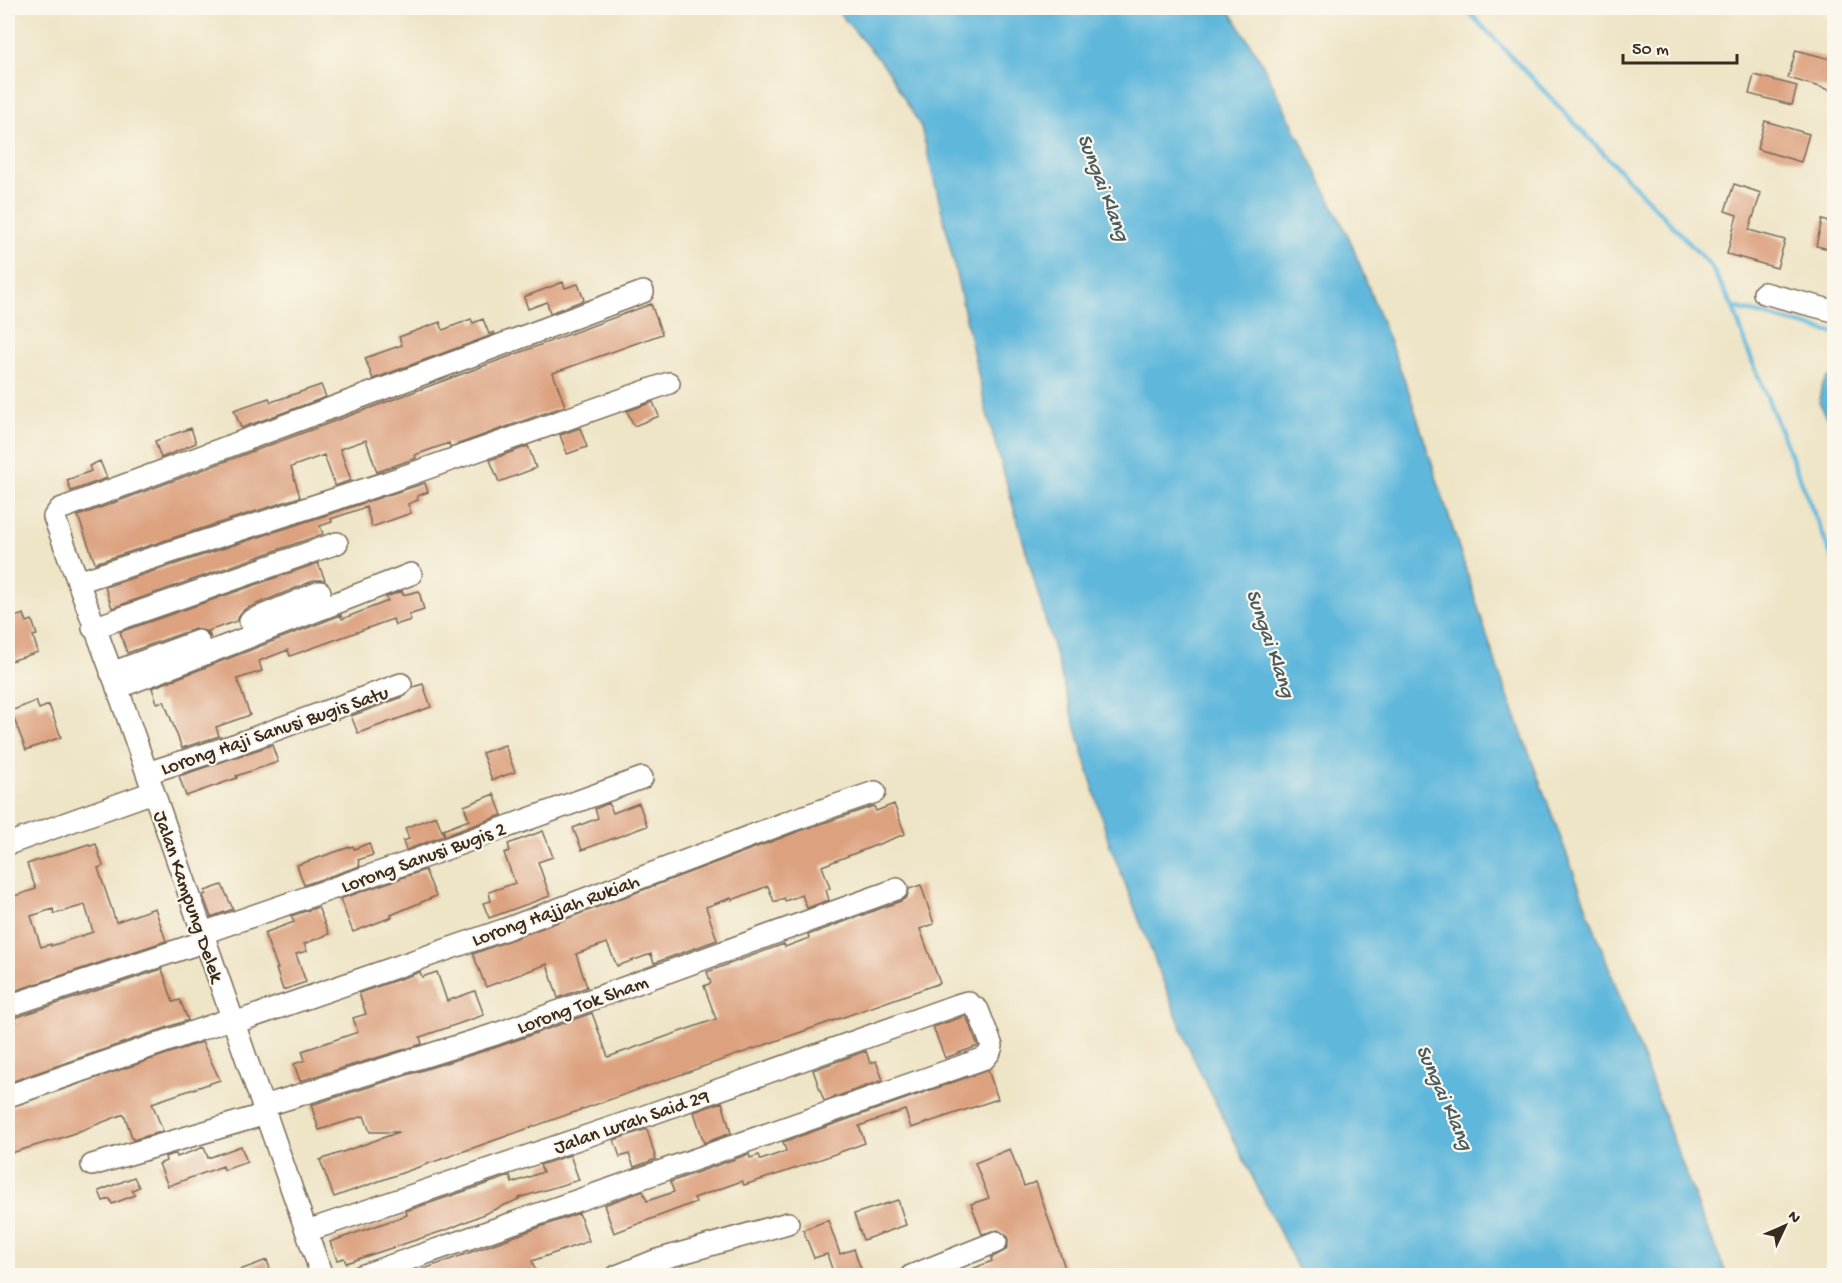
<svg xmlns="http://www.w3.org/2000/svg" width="1842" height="1283" viewBox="0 0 1842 1283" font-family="'Gochi Hand',sans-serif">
<rect width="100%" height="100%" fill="#fbf7ec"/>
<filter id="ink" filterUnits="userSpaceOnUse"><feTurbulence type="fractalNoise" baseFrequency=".0167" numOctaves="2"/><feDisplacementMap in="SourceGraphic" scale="12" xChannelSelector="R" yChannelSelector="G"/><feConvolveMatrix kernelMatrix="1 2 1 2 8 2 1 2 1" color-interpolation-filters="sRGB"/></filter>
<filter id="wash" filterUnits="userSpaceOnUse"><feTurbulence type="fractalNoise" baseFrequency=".008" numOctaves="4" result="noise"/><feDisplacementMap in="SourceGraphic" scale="24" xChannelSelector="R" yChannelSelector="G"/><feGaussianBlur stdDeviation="1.35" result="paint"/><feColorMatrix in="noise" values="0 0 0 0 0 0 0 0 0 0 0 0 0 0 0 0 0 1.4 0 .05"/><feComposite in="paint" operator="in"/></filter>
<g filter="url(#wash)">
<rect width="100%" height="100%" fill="#eee4c6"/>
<path fill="#5eb7db" stroke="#4c707c" stroke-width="1.5" d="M835 8H1228L1261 61 1350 240 1408 389 1497 667 1700 1212 1727 1275H1301L1192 1055 1108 840 986 410 946 228 921 127 887 69Z
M1830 377 1834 381V416L1829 418C1816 408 1818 390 1827 378Z"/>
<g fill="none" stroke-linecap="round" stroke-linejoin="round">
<path stroke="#5eb7db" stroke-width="4.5" d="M1465 8 1710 265 1733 307 1747 348 1834 562
M1733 307 1834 333"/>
</g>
<g id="blocks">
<path fill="#dca17f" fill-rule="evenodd" d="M1796 50 1834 60V91L1788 78Z
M1754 75 1797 86 1792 105 1749 94Z
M1765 121 1809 134 1801 162 1757 149Z
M1734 184 1761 193 1749 230 1785 240 1777 268 1727 254 1737 215 1725 211Z
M1822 220 1834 223V250L1816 246Z
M563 282 565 288 578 284 584 300 550 313 547 302 528 309 524 297Z
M651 304 662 334 553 373 565 406 450 447 449 443 415 455 416 458 377 472 366 440 340 449 351 480 335 486 324 455 291 467 300 497 95 563 78 516Z
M471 319 473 323 483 319 489 334 494 332 495 334 373 379 365 358 402 345 399 337 440 322 443 330Z
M321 385 326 397 241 428 234 410 269 398 271 402Z
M653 402 659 416 634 426 627 411Z
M191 428 196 443 161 458 155 441Z
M580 428 587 447 567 454 560 435Z
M528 446 536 468 499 482 490 460Z
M100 461 107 478 71 491 67 480 91 471 89 466Z
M425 483 428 492 417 496 418 500 408 504 411 513 372 527 366 507 331 519 332 522 320 526 323 534 112 608 105 587Z
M318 563 325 580H315L245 609 240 614 237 621 208 631 211 638 206 631 194 629 127 653 120 632Z
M402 591 403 595 419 591 424 610 409 615 411 620 395 625 393 619 290 656 288 650 259 661 262 671 237 679 250 715 216 727 219 736 182 748 164 701 157 703 152 688 341 615 342 619 388 601 386 597Z
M24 614 27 622 32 620 37 635 33 636 38 652 8 662V619Z
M423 684 431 707 358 733 351 716 405 696 413 687Z
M36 701 39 709 49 705 61 737 26 750 11 711Z
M272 745 278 762 236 776 237 778 186 796 179 776Z
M505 745 515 772 492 780 482 753Z
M494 794 502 815 445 836 443 830 469 820 464 806Z
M609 803 613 813 639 803 647 826 582 850 573 828 598 818 595 809Z
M894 804 905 834 822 866 830 888 826 890 829 900 807 908 802 895 785 901 784 898 774 902 768 886 732 900 731 898 706 907 717 940 654 963 651 954 617 966 607 943 576 954 587 987 558 998 547 964 486 987 473 954 797 832 874 806 876 811Z
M436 816 444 836 406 850 403 841 409 839 405 828Z
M543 831 553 857 538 862 550 896 489 918 483 903 491 901 489 892 515 883 504 853 510 851 508 844Z
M369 843 373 855 358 860 360 866 304 885 297 865 353 846 354 849Z
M89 844 90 846 96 844 103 866 98 868 116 922 155 908 166 941 8 993V898L36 889 27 864ZM85 905 93 932 51 946V944L41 947 31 916 53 909 54 914Z
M425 870 436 896 391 915 392 917 353 932 340 899Z
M222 885 233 909 211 917 203 895 206 894 205 891Z
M921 885 934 924 920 929 940 983 334 1197 320 1160 399 1132H370L364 1116 319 1130 311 1105 500 1046 592 1013 608 1057 716 1019 704 986 711 983 707 972 784 944 785 947 809 938 808 935 901 901 907 897 909 889Z
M318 907 329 934 304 944 307 951 296 954 306 982 283 990 276 969H278L264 933 294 922 291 916Z
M162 969 173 1002 180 1000 188 1020 8 1083V1025L16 1022 14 1018Z
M420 972 422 977 437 972 447 1001 475 991 484 1015 420 1037 422 1044 300 1081 294 1064 305 1060 302 1051 358 1032 353 1018 366 1014 359 993Z
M965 1016 967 1018 978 1046 945 1058 933 1027Z
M202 1042 220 1080 152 1103 163 1131 133 1140 124 1114 64 1137 8 1154V1108Z
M866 1051 870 1063 876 1061 883 1080 824 1101 813 1070Z
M988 1070 998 1099 911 1128 905 1110 859 1126 865 1143 785 1172 744 1185 742 1181 694 1198 696 1202 614 1233 604 1205 643 1191 647 1201 674 1192 670 1182 749 1154 750 1158 759 1155 761 1160 786 1151 783 1142Z
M722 1102 731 1133 704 1143 694 1112Z
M647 1129 656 1159 634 1167 629 1154 620 1157 614 1140Z
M241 1146 247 1162 224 1170 223 1166 168 1186 159 1164 166 1161 165 1157 170 1155 176 1154 177 1157 204 1147 208 1158Z
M1010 1149 1024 1186 1036 1182 1065 1268 1044 1275H957L992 1261 991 1258 1006 1250 1008 1244V1237L998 1230 982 1234 971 1204 989 1198 975 1163Z
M570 1155 579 1180 518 1198 519 1199 449 1229 346 1263 344 1258 337 1260 330 1242 407 1215 406 1211 510 1176 512 1183 543 1172 540 1165Z
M134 1177 139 1187 132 1190 135 1195 112 1204 110 1199 103 1201 99 1191Z
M898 1200 906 1225 863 1240 854 1214Z
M579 1213 589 1241 532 1261 537 1275H410V1274Z
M828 1220 840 1254 854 1249 863 1275H834L827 1254 814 1258 803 1230Z
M267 1260 272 1275H229V1274Z"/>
</g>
</g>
<g filter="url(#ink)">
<use href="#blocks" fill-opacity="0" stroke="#7a6b59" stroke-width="1.5"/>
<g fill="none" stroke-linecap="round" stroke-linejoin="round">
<g stroke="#7a6b59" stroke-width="24">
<path id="minor" d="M1764 293 1834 311
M78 582 388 482 669 383
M250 621 320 592
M93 628 337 543
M111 673 198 641
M117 688 411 574
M147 773 234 745 401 684
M8 844 153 792
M203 933 407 863 642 778
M8 1006 206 941
M234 1023 506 929 793 820 875 792
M8 1096 233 1018
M264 1106 496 1034 897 889
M92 1165 266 1114
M307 1231 631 1121 954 1006 967 1002 978 1010 992 1046 990 1052 985 1058 361 1276
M322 1276 116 684 54 517 60 509 643 292
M617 1276 657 1260 788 1223
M911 1276 996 1242"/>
</g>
<use href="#minor" stroke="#fff" stroke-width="21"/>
</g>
</g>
<g text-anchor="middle" stroke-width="4.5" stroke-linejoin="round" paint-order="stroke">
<g font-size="20" fill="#3b2a1e" stroke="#fbf7ec">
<text transform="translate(274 729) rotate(-19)" y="7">Lorong Haji Sanusi Bugis Satu</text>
<text transform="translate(423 856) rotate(-20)" y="7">Lorong Sanusi Bugis 2</text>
<text transform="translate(190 896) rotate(71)" y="7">Jalan Kampung Delek</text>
<text transform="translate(555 909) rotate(-20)" y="7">Lorong Hajjah Rukiah</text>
<text transform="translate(582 1003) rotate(-20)" y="7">Lorong Tok Sham</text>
<text transform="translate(631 1120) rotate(-19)" y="7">Jalan Lurah Said 29</text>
</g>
<g font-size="21" font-style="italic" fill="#475b60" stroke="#fbf7ec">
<text transform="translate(1105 187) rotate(69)" y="7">Sungai Klang</text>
<text transform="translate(1272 643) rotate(71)" y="7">Sungai Klang</text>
<text transform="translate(1446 1097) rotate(66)" y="7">Sungai Klang</text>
</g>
</g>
<rect width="1842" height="1283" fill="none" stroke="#fbf7ec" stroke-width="30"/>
<g transform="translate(1785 1226) rotate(46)" stroke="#fbf7ec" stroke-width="4.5" paint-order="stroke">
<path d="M0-4.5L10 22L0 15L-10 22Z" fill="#3b2a1e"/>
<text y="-9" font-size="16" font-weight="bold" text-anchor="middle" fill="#3b2a1e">N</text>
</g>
<path d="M1623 54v9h114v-9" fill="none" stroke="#3b2a1e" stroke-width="3"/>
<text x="1632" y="54" font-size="18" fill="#3b2a1e" stroke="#fbf7ec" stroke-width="4.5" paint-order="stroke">50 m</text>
</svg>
